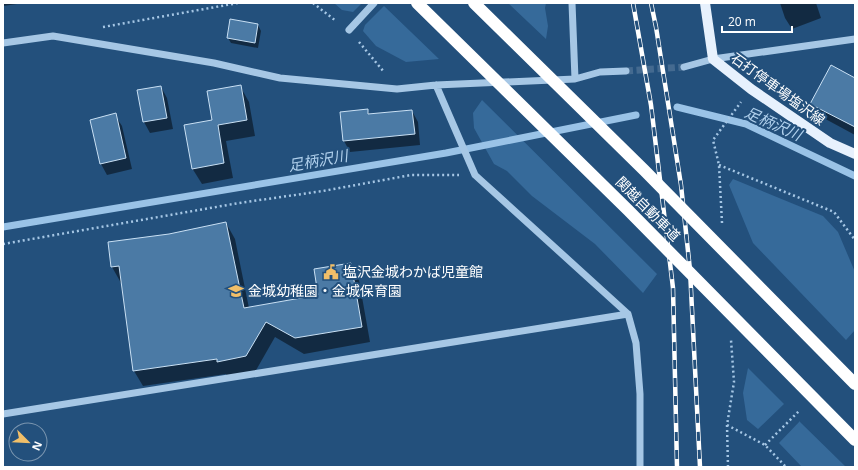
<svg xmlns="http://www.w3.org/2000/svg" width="858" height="470" viewBox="0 0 858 470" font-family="'Open Sans','Noto Sans JP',sans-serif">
<rect width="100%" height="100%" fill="#23507c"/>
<path fill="#366a9a" d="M334 3H362L353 12 342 10Z
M508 3H546L545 8 548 26 546 39Z
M384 6 439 59 406 62 376 46 363 31 365 25Z
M482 100 657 274 643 293 595 244 532 196 507 171 494 164 474 128 473 113Z
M733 179 823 216 838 232 855 272V330L846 340 753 243 729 185Z
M748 368 784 404 758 429 747 420 743 393Z
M800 421V422L846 467H802L779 443Z"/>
<path fill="#0007" d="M3 3H24L3 6Z
M780 3H816L821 18 792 29 785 18Z
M258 25 261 31 258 48 231 43 228 38Z
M855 81V135L818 115 812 104Z
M240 86 249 102 255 136 226 141 233 178 202 184 192 168 214 120Z
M161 87 167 98 173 129 150 133 144 122 139 91Z
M367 110 370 115 412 111 418 122 420 145 350 152 344 141 341 113Z
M115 115 122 126 132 169 107 175 101 164Z
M226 223 235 239 249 308 319 295 350 264 359 280 370 342 304 354 275 337 255 372 227 377 226 374 143 386 134 371 121 283 112 267 109 243 169 235Z"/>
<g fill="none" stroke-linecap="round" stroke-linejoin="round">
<path stroke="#9ac3e7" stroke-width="7" d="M677 107 746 124 855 176
M3 227 446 153 636 115"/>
</g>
<path fill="#4b7aa5" stroke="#c9e0f4" d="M230 19 258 24 255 43 227 38Z
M831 65 855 78V127L810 104Z
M241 85 247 120 218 125 224 163 192 169 184 125 212 120 207 91Z
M161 86 167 118 143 122 137 90Z
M368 109V114L412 110 415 134 343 141 340 112Z
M116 113 126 158 100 164 90 120Z
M226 222 244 308 318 295 314 269 351 263 362 327 295 338 266 322 246 356 217 362V359L133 371 119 266 111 267 108 242 169 234Z"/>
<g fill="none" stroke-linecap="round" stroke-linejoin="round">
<path stroke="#446a90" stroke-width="7" stroke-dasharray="7 3.5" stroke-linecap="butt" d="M626 71 684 67"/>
<path stroke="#a6c7e5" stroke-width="2.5" stroke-dasharray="2 3" stroke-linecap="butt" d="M313 3 336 21
M103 27 238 3
M359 42 384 72
M719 165 834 212 855 240
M722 223 719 165 713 140 741 102
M3 244 239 203 323 191 411 175H459
M727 425 765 445 786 467
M765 445 800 410
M728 467 727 425 734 382 731 340"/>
<path stroke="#a6c7e5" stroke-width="7" d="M572 3 575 79
M349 30 374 3
M3 43 53 36 214 63 280 78 397 89 436 85 575 79 600 72 626 71
M684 67 713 59 855 39
M436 85 475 175 628 314 636 343 640 394V467
M3 414 628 314"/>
<path stroke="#e7f1fd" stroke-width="10" d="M705 3 713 59 751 89 830 143 855 154"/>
<g stroke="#fff" stroke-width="4.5">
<path id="rail" d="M633 3 651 105 673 288 677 467
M651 3 656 27 681 185 690 270 700 467"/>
</g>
<use href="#rail" stroke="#23507c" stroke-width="3" stroke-dasharray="9" stroke-linecap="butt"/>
<path stroke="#fff" stroke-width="12" d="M417 3 628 210 855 440
M474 3 644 170 855 384"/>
</g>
<defs>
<g id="civic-bare" transform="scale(1.2)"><path d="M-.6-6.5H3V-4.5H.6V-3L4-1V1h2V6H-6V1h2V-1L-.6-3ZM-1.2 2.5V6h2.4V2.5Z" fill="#f1bf69" stroke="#23507c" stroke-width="2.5" paint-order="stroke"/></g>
<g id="school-bare" transform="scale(1.2)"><path d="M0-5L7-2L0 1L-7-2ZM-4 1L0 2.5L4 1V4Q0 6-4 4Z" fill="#f1bf69" stroke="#23507c" stroke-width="2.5" paint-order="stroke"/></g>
</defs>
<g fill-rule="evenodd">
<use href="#civic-bare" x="331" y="272"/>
<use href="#school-bare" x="236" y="291"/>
</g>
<g text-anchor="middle" stroke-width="4" stroke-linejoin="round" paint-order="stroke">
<g font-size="14" fill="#fff" stroke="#23507c">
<text transform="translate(778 89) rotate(36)" y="5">石打停車場塩沢線</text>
<text transform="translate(648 209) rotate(45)" y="5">関越自動車道</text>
</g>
<g font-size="14" fill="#fff" stroke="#23507c" text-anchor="start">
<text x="343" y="277">塩沢金城わかば児童館</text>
<text x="248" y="296">金城幼稚園・金城保育園</text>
</g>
<g font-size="15" font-style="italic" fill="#b1d1ed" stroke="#23507c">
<text transform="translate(773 124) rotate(24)" y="5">足柄沢川</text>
<text transform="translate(318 161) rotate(-10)" y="5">足柄沢川</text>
</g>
</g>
<rect width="858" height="470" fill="none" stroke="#ffffff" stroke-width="8"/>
<g transform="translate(28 442) rotate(114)"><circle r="19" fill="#23507c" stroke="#7b96b0"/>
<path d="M0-3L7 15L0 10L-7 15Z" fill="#f1bf69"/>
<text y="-6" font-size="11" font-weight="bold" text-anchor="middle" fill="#ffffff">N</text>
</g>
<path d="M722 26v6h70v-6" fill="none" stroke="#ffffff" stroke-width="2"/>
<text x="728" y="26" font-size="12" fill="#ffffff" stroke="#23507c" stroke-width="3" paint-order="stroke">20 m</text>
</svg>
